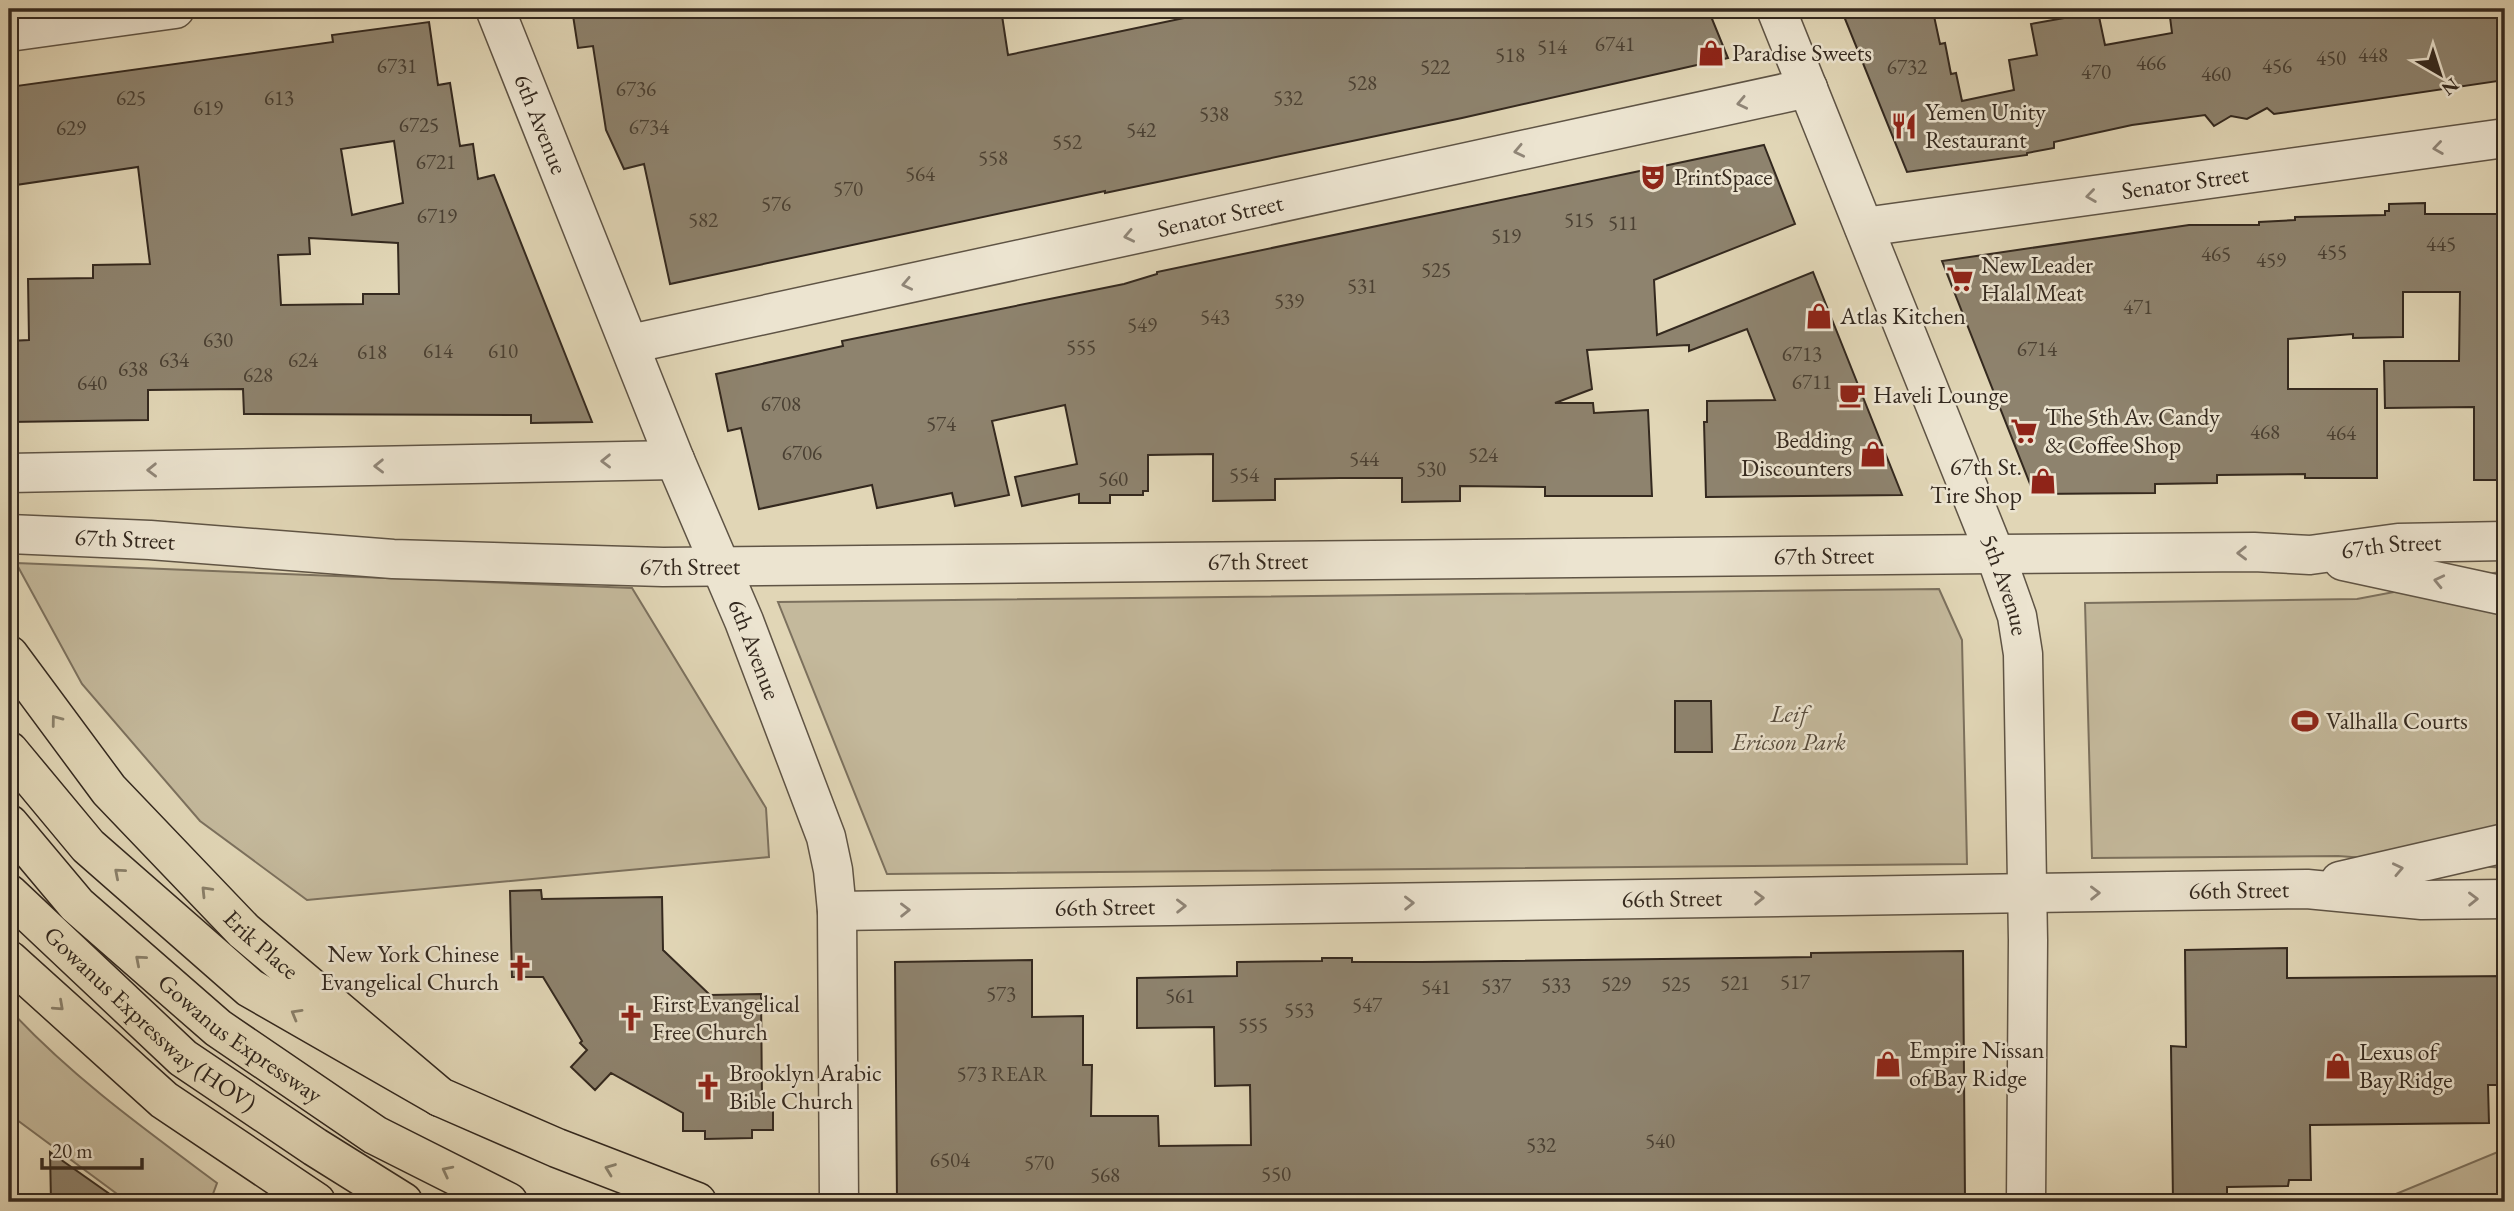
<svg xmlns="http://www.w3.org/2000/svg" width="2514" height="1211" viewBox="0 0 2514 1211" font-family="'EB Garamond',serif">
<rect width="100%" height="100%" fill="#e1d6b6"/>
<filter id="stains"><feTurbulence type="fractalNoise" baseFrequency=".00286" numOctaves="4"/><feColorMatrix values="0 0 0 0 .2 0 0 0 0 .09 0 0 0 0 .02 0 0 0 .5 -.17"/></filter>
<radialGradient id="worn" r=".72"><stop offset=".6" stop-color="#630" stop-opacity="0"/><stop offset="1" stop-color="#630" stop-opacity=".3"/></radialGradient>
<path fill="#c4b99c" stroke="#7c715e" stroke-width="2" d="M16 563 632 588 766 808 769 857 307 900 200 821 82 684Z
M2505 571V868L2338 856 2092 858 2085 603 2357 599Z
M1939 589 1962 640 1967 864 887 874 778 602Z
M9 1009C72 1077 143 1128 217 1183L210 1202H128L9 1114Z
M2505 1149V1202H2373L2379 1201Z"/>
<path fill="#8e836e" stroke="#34291f" stroke-width="2" fill-rule="evenodd" d="M572 9H1001L1008 55 1227 9H1708L1728 58 1462 118 1105 193V191L670 284 644 164 624 169 606 130 593 46 578 48Z
M1841 9H1928L1930 17 1934 16 1940 44 1945 43 1951 74 1956 73 1962 101 2014 90 2009 60 2037 55 2031 24 2098 12 2105 45 2172 33 2169 9H2505V80L2274 114 2267 108 2247 119 2231 116 2214 126 2205 115 2132 125 2054 142V148L2027 153V155L1907 172Z
M429 22 438 85 450 83 460 146 473 144 478 179 494 175 592 422 531 423V415L244 414 243 389 148 390V420L9 422V341L29 340 28 279 93 278V265L150 264 138 167 9 186V87L333 42 332 35ZM394 141 403 203 352 215 341 149ZM309 238 398 243 399 294H363V304L281 305 278 255 310 254Z
M1764 145 1795 224 1654 280 1657 335 1813 272 1902 495 1706 497 1704 422H1707V401L1775 400 1747 329 1689 351V345L1587 350 1592 389 1555 403H1593L1594 413 1648 410 1652 496H1545V487L1460 486V501L1402 502V478H1340L1275 479V500L1213 501V454L1148 455V491H1143V495H1110V503H1079V494L1022 506 1015 477 1077 464 1065 405 992 421 1009 495 955 506 952 493 877 508 872 485 759 509 741 428 728 431 716 374 843 346 842 341 1124 284 1157 274V272Z
M2425 203V214H2505V480H2474V407L2385 408 2384 361H2459L2460 292H2403V337L2353 338V334L2288 339V389H2377V478H2305V474L2217 475V483L2155 484V493L2034 494 1942 261 2189 225H2259V222L2295 220V217L2385 215V211H2389V204Z
M1675 701H1711L1712 752H1675Z
M541 890 542 899 662 897 663 950 710 995 761 994 762 1100H773V1130H752V1138L705 1139V1131H683V1113L611 1073 595 1090 571 1067 587 1050 580 1043 582 1041 543 977H512L510 891Z
M2287 948V978L2505 976V1085H2488L2489 1123 2310 1125 2311 1180H2289L2288 1186 2227 1187V1202H2173L2171 1046 2186 1047 2185 950Z
M1963 951 1965 1200 1800 1202H897L895 962 1032 960V1017L1083 1016V1065H1092L1091 1116H1158L1159 1146 1251 1145 1250 1085 1215 1086 1214 1027 1137 1028V978L1237 976V962L1322 961V958H1352V962H1421L1811 957V953Z
M50 1152 121 1202H51Z"/>
<g fill="none" stroke-linecap="round" stroke-linejoin="round">
<g stroke="#5f5445" stroke-width="41">
<g id="minor">
<path id="s1" d="M495 9 675 460 744 621 826 837 833 870 837 911 839 1202"/>
<path id="s2" d="M1776 9 1995 554 2017 616 2023 654 2028 940 2026 1202"/>
<path d="M9 32 175 9"/>
<path id="s3" d="M1864 227 2505 138"/>
<path id="s4" d="M630 344 1808 88"/>
<path d="M9 473 675 460"/>
<path id="s5" d="M9 534 150 540 393 559 663 567 1995 554 2254 552 2310 555 2398 543 2505 541"/>
<path d="M2343 561 2505 596"/>
<path d="M2340 881 2505 843"/>
<path id="s6" d="M837 911 2307 889 2422 900 2505 899"/>
</g>
</g>
<g stroke="#34291f" stroke-width="41">
<g id="major">
<path id="s7" d="M9 655 109 790 244 931 440 1097 557 1148 697 1202"/>
</g>
</g>
<g stroke="#34291f" stroke-width="41">
<g id="highway">
<path d="M9 751 88 846 250 988 440 1097"/>
<path id="s8" d="M9 824 77 905 218 1028 375 1135 508 1202"/>
<path id="s9" d="M9 894 183 1058 315 1147 403 1202"/>
<path d="M9 960 164 1100 316 1202"/>
</g>
</g>
<use href="#minor" stroke="#ece4d0" stroke-width="38"/>
<use href="#major" stroke="#e1d6b6" stroke-width="38"/>
<use href="#highway" stroke="#e1d6b6" stroke-width="38"/>
</g>
<defs><path id="oneway-chevron" d="M-2-3.5L2.5 0L-2 3.5" fill="none" stroke-width="1.6" stroke-linecap="round" stroke-linejoin="round" transform="scale(1.75)"/></defs>
<g stroke="#908678">
<use href="#oneway-chevron" transform="translate(1742 103) rotate(168)"/>
<use href="#oneway-chevron" transform="translate(2438 148) rotate(172)"/>
<use href="#oneway-chevron" transform="translate(1519 151) rotate(168)"/>
<use href="#oneway-chevron" transform="translate(2091 196) rotate(172)"/>
<use href="#oneway-chevron" transform="translate(1129 236) rotate(168)"/>
<use href="#oneway-chevron" transform="translate(907 284) rotate(168)"/>
<use href="#oneway-chevron" transform="translate(606 461) rotate(179)"/>
<use href="#oneway-chevron" transform="translate(379 466) rotate(179)"/>
<use href="#oneway-chevron" transform="translate(152 470) rotate(179)"/>
<use href="#oneway-chevron" transform="translate(2242 553) rotate(179)"/>
<use href="#oneway-chevron" transform="translate(2439 581) rotate(-167)"/>
<use href="#oneway-chevron" transform="translate(2398 869) rotate(-12)"/>
<use href="#oneway-chevron" transform="translate(2095 893) rotate(-1)"/>
<use href="#oneway-chevron" transform="translate(1759 898) rotate(-1)"/>
<use href="#oneway-chevron" transform="translate(2473 899) rotate(-1)"/>
<use href="#oneway-chevron" transform="translate(1409 903) rotate(-1)"/>
<use href="#oneway-chevron" transform="translate(1181 906) rotate(-1)"/>
<use href="#oneway-chevron" transform="translate(905 910) rotate(-1)"/>
</g>
<g stroke="#8a806a">
<use href="#oneway-chevron" transform="translate(56 720) rotate(-127)"/>
<use href="#oneway-chevron" transform="translate(119 873) rotate(-139)"/>
<use href="#oneway-chevron" transform="translate(206 891) rotate(-134)"/>
<use href="#oneway-chevron" transform="translate(140 960) rotate(-139)"/>
<use href="#oneway-chevron" transform="translate(59 1006) rotate(42)"/>
<use href="#oneway-chevron" transform="translate(296 1014) rotate(-150)"/>
<use href="#oneway-chevron" transform="translate(610 1169) rotate(-159)"/>
<use href="#oneway-chevron" transform="translate(447 1171) rotate(-153)"/>
</g>
<defs>
<g id="shop-bare" transform="scale(2.1)"><path d="M-5-2.5h2.3a2.7 3.5 0 0 1 5.4 0H5L5.5 6h-11ZM-1.5-2.5h3a1.5 2.3 0 0 0-3 0Z" fill="#8f2418" stroke="#ece4d0" stroke-width="2.5" paint-order="stroke"/></g>
<g id="restaurant-bare" transform="scale(2.1)"><path d="M-5-6h1v4h1v-4h1v4h1v-4h1v5L-1.5 .5V6h-2V.5L-5-1ZM5-6V6H3V1.5H1.5Q1.5-4 5-6Z" fill="#8f2418" stroke="#ece4d0" stroke-width="2.5" paint-order="stroke"/></g>
<g id="theatre-bare" transform="scale(2.1)"><path d="M-5-5.5Q0-4 5-5.5V0Q5 5 0 6Q-5 5-5 0ZM-3.3-2.5H-1v1.5H-3.3ZM1-2.5H3.3v1.5H1ZM-2.8 1Q0 5.5 2.8 1Z" fill="#8f2418" stroke="#ece4d0" stroke-width="2.5" paint-order="stroke"/></g>
<g id="supermarket-bare" transform="scale(2.1)"><path d="M-6-5.5h2.5l.6 2H6L4.5 2H-2.5L-4.4-4H-6ZM-1.5 3.2a1.3 1.3 0 1 0 .1 0ZM3 3.2a1.3 1.3 0 1 0 .1 0Z" fill="#8f2418" stroke="#ece4d0" stroke-width="2.5" paint-order="stroke"/></g>
<g id="cafe-bare" transform="scale(2.1)"><path d="M-5.5-4.5H6V0H3Q3 3.5 0 3.5H-2.5Q-5.5 3.5-5.5 0ZM3-3.2v2h1.7v-2ZM-6 4.5H4V6H-6Z" fill="#8f2418" stroke="#ece4d0" stroke-width="2.5" paint-order="stroke"/></g>
<g id="stadium-bare" transform="scale(2.1)"><path d="M0-5a6.5 5 0 1 0 0 10a6.5 5 0 1 0 0-10ZM-3.5-1.8h7v3.6h-7Z" fill="#8f2418" stroke="#ece4d0" stroke-width="2.5" paint-order="stroke"/></g>
<g id="church-bare" transform="scale(2.1)"><path d="M-1.2-6h2.4v3.5h3.3v2.4h-3.3V6h-2.4V-.1h-3.3v-2.4h3.3Z" fill="#8f2418" stroke="#ece4d0" stroke-width="2.5" paint-order="stroke"/></g>
</defs>
<g fill-rule="evenodd">
<use href="#shop-bare" x="1711" y="53"/>
<use href="#restaurant-bare" x="1904" y="126"/>
<use href="#theatre-bare" x="1653" y="177"/>
<use href="#supermarket-bare" x="1960" y="279"/>
<use href="#shop-bare" x="1819" y="316"/>
<use href="#cafe-bare" x="1852" y="395"/>
<use href="#supermarket-bare" x="2024" y="431"/>
<use href="#shop-bare" x="1873" y="454"/>
<use href="#shop-bare" x="2043" y="481"/>
<use href="#stadium-bare" x="2305" y="721"/>
<use href="#church-bare" x="520" y="968"/>
<use href="#church-bare" x="631" y="1018"/>
<use href="#shop-bare" x="1888" y="1064"/>
<use href="#shop-bare" x="2338" y="1066"/>
<use href="#church-bare" x="708" y="1087"/>
</g>
<g text-anchor="middle" stroke-width="5" stroke-linejoin="round" paint-order="stroke">
<g font-size="21" fill="#4a4033">
<text x="1615" y="51">6741</text>
<text x="1552" y="54">514</text>
<text x="1510" y="62">518</text>
<text x="2373" y="62">448</text>
<text x="2331" y="65">450</text>
<text x="2151" y="70">466</text>
<text x="397" y="73">6731</text>
<text x="2277" y="73">456</text>
<text x="1435" y="74">522</text>
<text x="1907" y="74">6732</text>
<text x="2096" y="79">470</text>
<text x="2216" y="81">460</text>
<text x="1362" y="90">528</text>
<text x="636" y="96">6736</text>
<text x="131" y="105">625</text>
<text x="279" y="105">613</text>
<text x="1288" y="105">532</text>
<text x="208" y="115">619</text>
<text x="1214" y="121">538</text>
<text x="419" y="132">6725</text>
<text x="649" y="134">6734</text>
<text x="71" y="135">629</text>
<text x="1141" y="137">542</text>
<text x="1067" y="149">552</text>
<text x="993" y="165">558</text>
<text x="436" y="169">6721</text>
<text x="920" y="181">564</text>
<text x="848" y="196">570</text>
<text x="776" y="211">576</text>
<text x="437" y="223">6719</text>
<text x="703" y="227">582</text>
<text x="1579" y="227">515</text>
<text x="1623" y="230">511</text>
<text x="1506" y="243">519</text>
<text x="2441" y="251">445</text>
<text x="2332" y="259">455</text>
<text x="2216" y="261">465</text>
<text x="2271" y="267">459</text>
<text x="1436" y="277">525</text>
<text x="1362" y="293">531</text>
<text x="1289" y="308">539</text>
<text x="2138" y="314">471</text>
<text x="1215" y="324">543</text>
<text x="1142" y="332">549</text>
<text x="218" y="347">630</text>
<text x="1081" y="354">555</text>
<text x="2037" y="356">6714</text>
<text x="438" y="358">614</text>
<text x="503" y="358">610</text>
<text x="372" y="359">618</text>
<text x="1802" y="361">6713</text>
<text x="174" y="367">634</text>
<text x="303" y="367">624</text>
<text x="133" y="376">638</text>
<text x="258" y="382">628</text>
<text x="1812" y="389">6711</text>
<text x="92" y="390">640</text>
<text x="781" y="411">6708</text>
<text x="941" y="431">574</text>
<text x="2265" y="439">468</text>
<text x="2341" y="440">464</text>
<text x="802" y="460">6706</text>
<text x="1483" y="462">524</text>
<text x="1364" y="466">544</text>
<text x="1431" y="476">530</text>
<text x="1244" y="482">554</text>
<text x="1113" y="486">560</text>
<text x="1795" y="989">517</text>
<text x="1735" y="990">521</text>
<text x="1616" y="991">529</text>
<text x="1676" y="991">525</text>
<text x="1556" y="992">533</text>
<text x="1496" y="993">537</text>
<text x="1436" y="994">541</text>
<text x="1001" y="1001">573</text>
<text x="1180" y="1003">561</text>
<text x="1367" y="1012">547</text>
<text x="1299" y="1017">553</text>
<text x="1253" y="1032">555</text>
<text x="1002" y="1081">573 REAR</text>
<text x="1660" y="1148">540</text>
<text x="1541" y="1152">532</text>
<text x="950" y="1167">6504</text>
<text x="1039" y="1170">570</text>
<text x="1276" y="1181">550</text>
<text x="1105" y="1182">568</text>
</g>
<g font-size="24" fill="#34291f" stroke="#ece4d0" text-anchor="start">
<text x="1732" y="61">Paradise Sweets</text>
<text x="1925" y="120">Yemen Unity<tspan x="1925" dy="28">Restaurant</tspan></text>
<text x="1674" y="185">PrintSpace</text>
<text x="1981" y="273">New Leader<tspan x="1981" dy="28">Halal Meat</tspan></text>
<text x="1840" y="324">Atlas Kitchen</text>
<text x="1873" y="403">Haveli Lounge</text>
<text x="2045" y="425">The 5th Av. Candy<tspan x="2045" dy="28">&amp; Coffee Shop</tspan></text>
<text x="1852" y="448" text-anchor="end">Bedding<tspan x="1852" dy="28">Discounters</tspan></text>
<text x="2022" y="475" text-anchor="end">67th St.<tspan x="2022" dy="28">Tire Shop</tspan></text>
<text x="2326" y="729">Valhalla Courts</text>
<text x="499" y="962" text-anchor="end">New York Chinese<tspan x="499" dy="28">Evangelical Church</tspan></text>
<text x="652" y="1012">First Evangelical<tspan x="652" dy="28">Free Church</tspan></text>
<text x="1909" y="1058">Empire Nissan<tspan x="1909" dy="28">of Bay Ridge</tspan></text>
<text x="2359" y="1060">Lexus of<tspan x="2359" dy="28">Bay Ridge</tspan></text>
<text x="729" y="1081">Brooklyn Arabic<tspan x="729" dy="28">Bible Church</tspan></text>
</g>
<g font-size="24" fill="#34291f" stroke="#ece4d0">
<text dy="8" stroke="none"><textPath href="#s1" startOffset="124">6th Avenue</textPath></text>
<text dy="8" stroke="none"><textPath href="#s3" startOffset="324">Senator Street</textPath></text>
<text dy="8" stroke="none"><textPath href="#s4" startOffset="604">Senator Street</textPath></text>
<text dy="8" stroke="none"><textPath href="#s5" startOffset="116">67th Street</textPath></text>
<text dy="8" stroke="none"><textPath href="#s5" startOffset="2384">67th Street</textPath></text>
<text dy="8" stroke="none"><textPath href="#s5" startOffset="1816">67th Street</textPath></text>
<text dy="8" stroke="none"><textPath href="#s5" startOffset="1250">67th Street</textPath></text>
<text dy="8" stroke="none"><textPath href="#s5" startOffset="682">67th Street</textPath></text>
<text dy="8" stroke="none"><textPath href="#s2" startOffset="620">5th Avenue</textPath></text>
<text dy="8" stroke="none"><textPath href="#s1" startOffset="691">6th Avenue</textPath></text>
<text dy="8" stroke="none"><textPath href="#s6" startOffset="1402">66th Street</textPath></text>
<text dy="8" stroke="none"><textPath href="#s6" startOffset="835">66th Street</textPath></text>
<text dy="8" stroke="none"><textPath href="#s6" startOffset="268">66th Street</textPath></text>
<text dy="8" stroke="none"><textPath href="#s7" startOffset="385">Erik Place</textPath></text>
<text dy="8" stroke="none"><textPath href="#s9" startOffset="189">Gowanus Expressway (HOV)</textPath></text>
<text dy="8" stroke="none"><textPath href="#s8" startOffset="317">Gowanus Expressway</textPath></text>
</g>
<g font-size="24" font-style="italic" fill="#584d3e" stroke="#ece4d0">
<text x="1789" y="722">Leif<tspan x="1789" dy="28">Ericson Park</tspan></text>
</g>
</g>
<rect width="2514" height="1211" fill="none" stroke="#e1d6b6" stroke-width="35"/>
<rect x="10" y="10" width="2493" height="1190" fill="none" stroke="#34291f" stroke-width="3.5"/>
<rect x="18" y="18" width="2479" height="1176" fill="none" stroke="#34291f" stroke-width="2"/>
<g transform="translate(2440 74) rotate(141)" stroke="#ece4d0" stroke-width="5" paint-order="stroke">
<path d="M0-5L12 26L0 18L-12 26Z" fill="#34291f"/>
<text y="-10" font-size="19" font-weight="bold" text-anchor="middle" fill="#34291f">N</text>
</g>
<path d="M42 1158v10h100v-10" fill="none" stroke="#34291f" stroke-width="3.5"/>
<text x="52" y="1158" font-size="21" fill="#34291f" stroke="#ece4d0" stroke-width="5" paint-order="stroke">20 m</text>
<rect width="100%" height="100%" filter="url(#stains)"/>
<rect width="100%" height="100%" fill="url(#worn)"/>
</svg>
